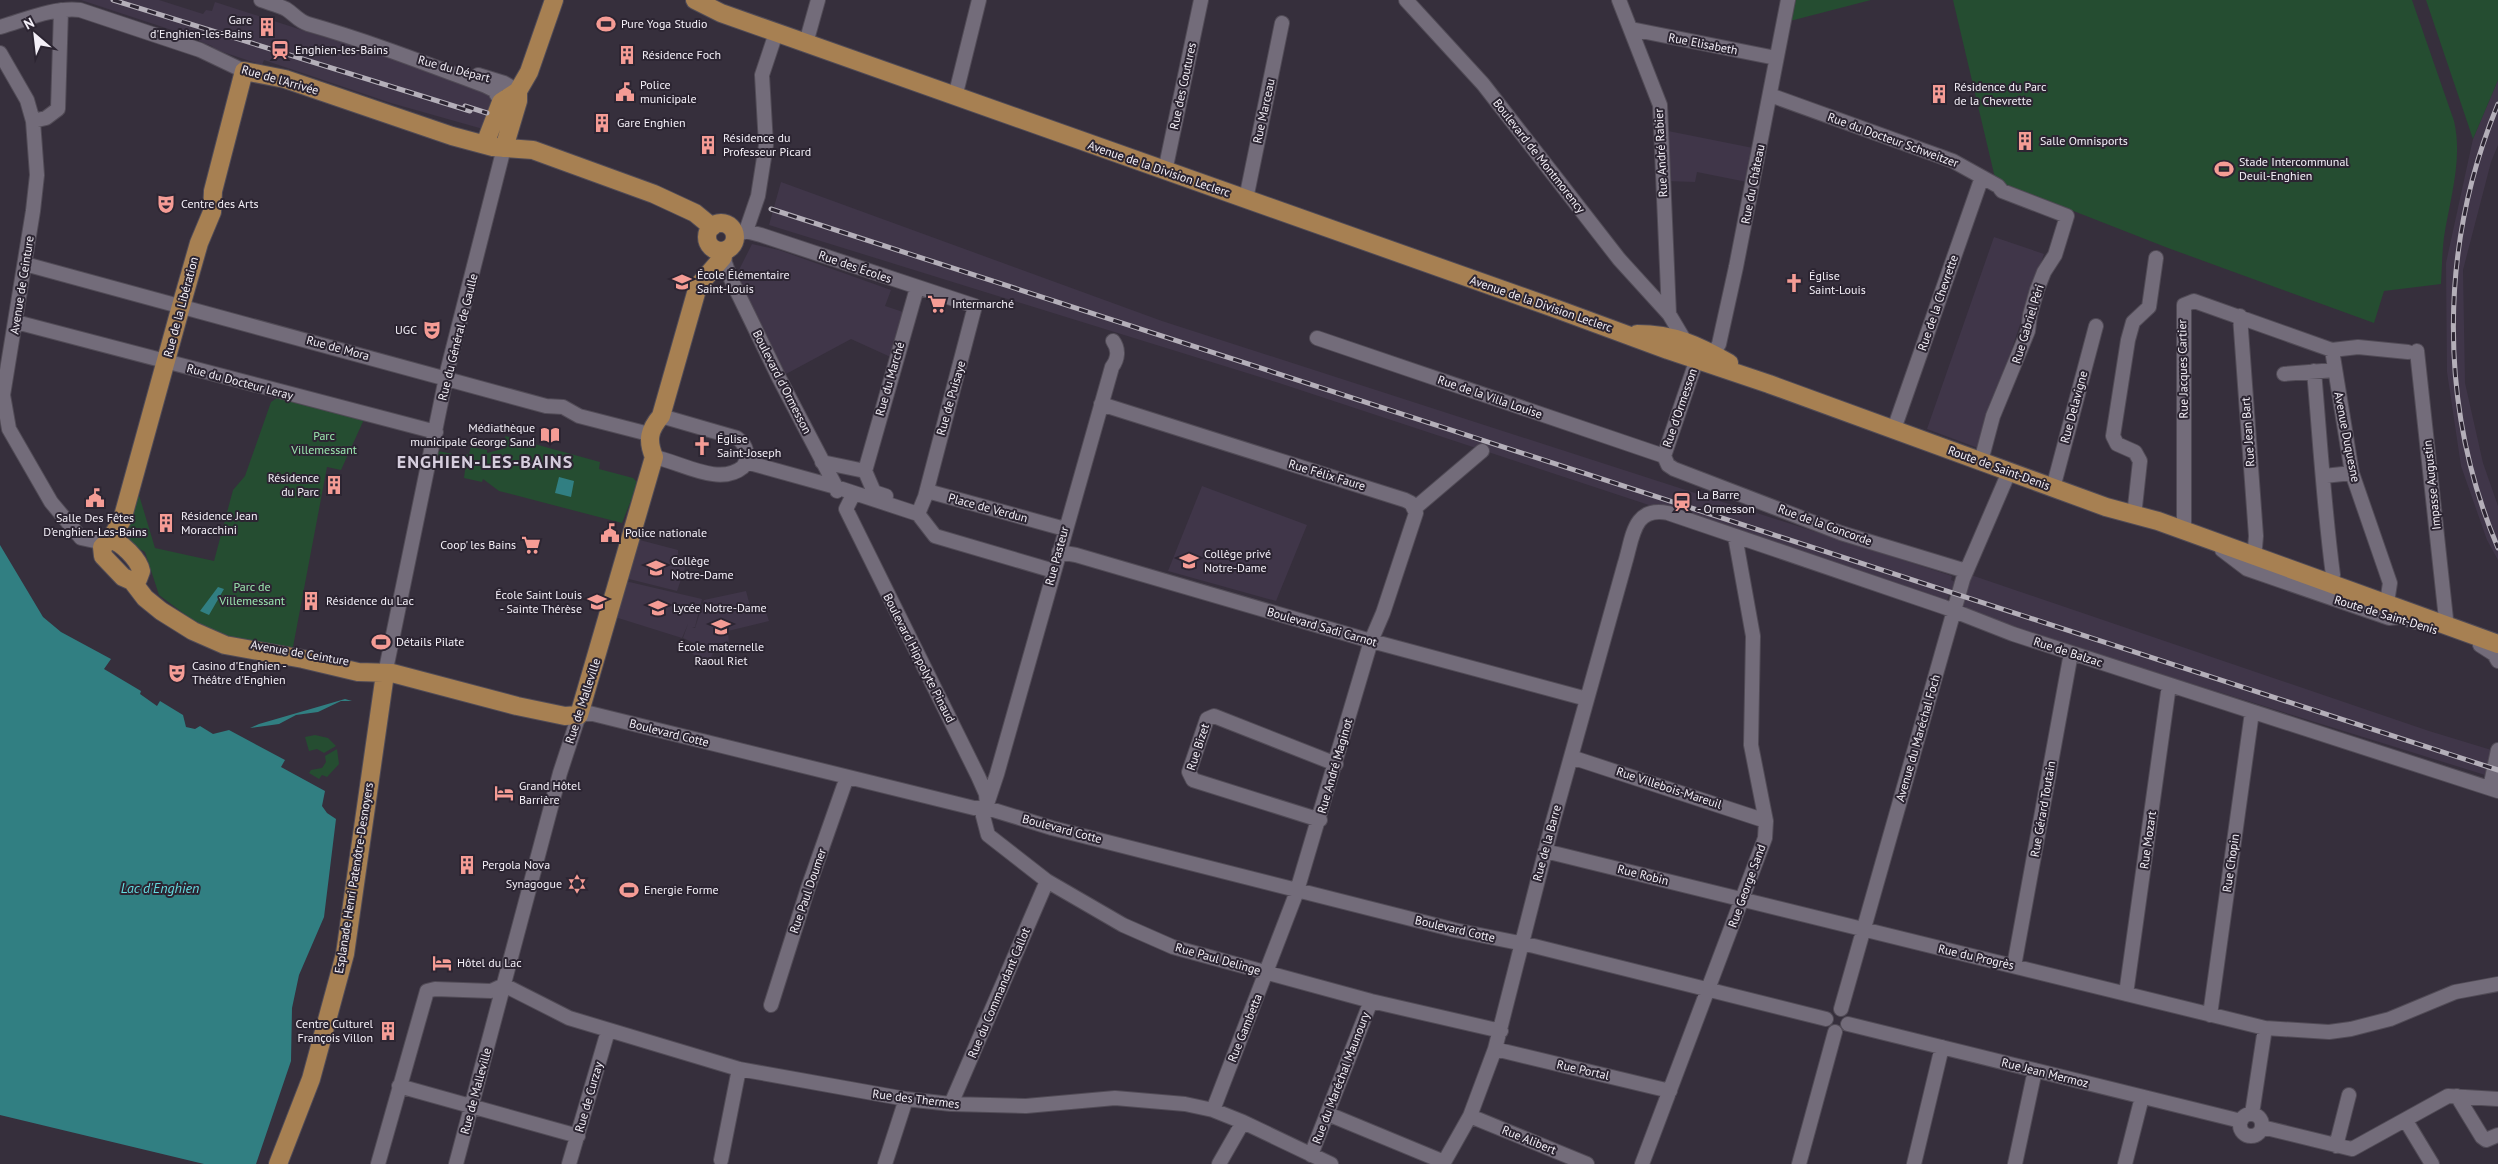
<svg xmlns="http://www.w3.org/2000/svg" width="2498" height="1164" viewBox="0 0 2498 1164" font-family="'PT Sans',sans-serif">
<rect width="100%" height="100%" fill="#362f3c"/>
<path fill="#403649" d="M81 0H159L203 14 206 10 212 11 215 2 317 35 495 85 483 129 391 103 264 60 262 65 214 49 212 46 199 41V39Z
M2498 80V145L2491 162 2463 270 2465 383 2483 463 2498 506V560L2487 540 2461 466 2447 372 2446 263 2473 139Z
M1668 131 1753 148 1747 182 1697 172 1695 182 1666 181 1670 167Z
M781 182 1162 321 1952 576 1951 580 1968 587 1971 575 2429 731 2498 752V779L1962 612V599L1950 592 1946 603 1279 383 769 225Z
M1994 237 2044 254 1978 448 1927 429Z
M752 244 779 250 891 290 885 306 906 313 895 359 851 339 786 374 736 276Z
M1202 486 1307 525 1276 601 1168 571Z
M636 539 678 550V556L688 559 677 591 625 578Z
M625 581 702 599 695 627H692L695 628 704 600 746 591 750 606 763 603 769 621 728 631 729 645 718 643 709 661 697 658 690 651 694 643 683 638 688 624 682 638 615 617Z"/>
<path fill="#254d31" d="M1794 0H1871L1790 21Z
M1953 0H2412L2454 121C2463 159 2450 199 2444 237 2442 252 2442 268 2441 284L2384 291 2374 323 2168 248 2007 185 1995 178Z
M2426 0H2498V80L2473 139Z
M277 398 366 415 341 470 327 467 293 647 235 641 207 631 159 595 145 552 124 540 139 495 155 548 214 561 233 490 245 476 271 402Z
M505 436 600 462 599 469 633 478 638 483 622 523 499 491 483 479 482 482 464 478 465 470 462 466 437 461 438 451 463 456 469 454 471 447 487 450V453L506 448Z
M315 735 328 738 336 746 324 753 317 749 309 751 305 737Z
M337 749 339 764 327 777 322 775 319 779 309 773 311 770 322 768 326 762 325 756Z"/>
<path fill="#317f82" d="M559 477 574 481 571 497 555 493Z
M0 545 43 617 61 632 111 659 104 669 141 691 140 694 157 706 160 701 183 715 186 727 195 729 200 726 213 734 229 730 285 760 281 767 325 791 322 806 327 813 336 819 324 917 299 975 292 1008 291 1061 256 1164H204L0 1115Z
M218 587 224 589 209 615 200 611Z
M345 699 352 701H341L318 712 296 715 279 724 250 728 259 724Z"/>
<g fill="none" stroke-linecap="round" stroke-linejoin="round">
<g stroke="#514b56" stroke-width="16">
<path id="minor" d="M261 0C269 3 278 5 286 9 294 14 298 21 308 24 368 41 427 64 486 86L494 90 501 102
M1406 0 1483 84 1619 259 1669 314 1685 341
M1619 0 1660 105 1669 314
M0 27C25 20 53 7 80 10L200 50 244 71
M1631 29 1776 58
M806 43 818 0
M0 53 27 100 33 121 37 175 33 211 3 395 9 429 51 502 81 538 104 543
M478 75 504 83 518 91
M1770 95 1953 161 1998 186 2002 191 2067 216 2055 255 2044 272 2037 290 2030 315 2028 331 1993 416 1981 461
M955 97 979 0
M33 121 46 118 58 109 61 10
M1165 171 1201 0
M1246 199 1282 23
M746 231 758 196 766 145 762 75 776 33
M735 236 746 231 761 235 975 306 925 497 918 514
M723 257 730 277 779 378 836 487 918 514 935 536 1054 571
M25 264 546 406 563 407 579 416 649 434
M2240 316 2256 536 2255 548
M16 322 436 432
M1317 338 1664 456
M1113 341C1119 349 1118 359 1112 367L997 774 983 816 988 835 1047 881 1123 925 1173 947 1371 1001 1501 1031
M2417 351 2446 619
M1709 361 1719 344 1736 267 1788 0
M2314 371C2320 440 2324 508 2333 575
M2284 374 2335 370
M1101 404 1405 500 1411 503 1416 513 1383 613 1371 641 1296 894 1213 1110
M1894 429 1982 177
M1664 456 1668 465 1674 469 1841 533 1966 571
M1664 456 1700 350
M654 457C681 462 719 487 743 467 750 457 747 445 737 438L661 416
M746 462 836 487 837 491
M822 462 865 471 874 492 886 496
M865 471 917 288
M2324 476 2352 473
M2053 488 2096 326
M927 491 1065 529
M854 493 846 509 978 776 986 794 987 806
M1415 508 1482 451
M2134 516 2140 461 2135 452 2117 444 2113 436 2128 340 2133 322 2149 307 2156 258
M2184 531V305L2194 301 2332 350
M2222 550 2247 569 2389 618 2400 617 2415 622
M1059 552 1076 555 1364 639 1587 699
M2388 596 2390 583 2352 473 2332 350 2358 347 2408 352
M2480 645 2494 654 2498 661
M385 674 448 368 504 148
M1571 757 1766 821
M2490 788 2498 750
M1320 820 1193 780 1189 772 1207 719 1214 716 1336 764
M1545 851 2265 1028 2329 1032 2351 1029 2390 1019 2455 992 2498 984
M2014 966 2071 653
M2126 994 2169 685
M771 1005 808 888 847 777
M1841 1009 1963 579 2009 472
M2210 1015 2252 712
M1848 1024 2241 1121
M1495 1049 1670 1091
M399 1086 578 1136
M2457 1096 2482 1137 2486 1140 2498 1135
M951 1104 1047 881
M1328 1114 1444 1162
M2252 1114 2265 1028
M2240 1125a11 11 0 1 1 22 0a11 11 0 1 1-22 0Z
M1470 1116 1587 1164
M2406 1121 2432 1164
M2262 1127 2352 1149 2448 1096 2498 1099
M2336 1146 2349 1095
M1311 1155 1371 1001
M721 1160 739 1069
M378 1164 427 991 435 989 491 991 504 985 569 1018 739 1069 906 1099 951 1104 1026 1106 1115 1098 1185 1104 1213 1110 1243 1122 1331 1164
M456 1164 560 773 579 715 589 713 974 808H987L1052 828 1455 930 1534 946 1826 1019
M569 1164 608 1031
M885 1164 906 1099
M1219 1164 1243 1122
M1443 1164 1470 1116 1495 1049 1552 825 1625 563C1633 537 1633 506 1668 513L1944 607 2013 634 2498 791
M1642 1164 1765 838 1766 821 1751 745 1753 636 1735 536
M1799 1164 1835 1032
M1914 1164 1942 1047
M2015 1164 2035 1070
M2125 1164 2142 1097"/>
</g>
<g stroke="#514b56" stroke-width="20">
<path id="major" d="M695 0 721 13 806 43 1554 308 1668 350 1769 384 2106 507 2158 521 2498 644
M485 144 501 102 518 91 529 72 554 0
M504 148 518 101V91
M707 237a14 14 0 1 1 28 0a14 14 0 1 1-28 0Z
M1637 334C1674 334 1697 345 1729 363
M110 540 122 520 181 306 199 243 212 212 213 191 244 71 285 79 452 136 493 147 533 150 654 194 695 213 712 227
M110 540C121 541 139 560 141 571L138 579 132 581 123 577 103 556 102 547Z
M132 581 145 598 161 611 193 631 225 645 303 659 358 672 392 673 517 706 565 716 579 715 654 457C647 440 649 430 661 416L698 286 723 257V251
M278 1164 311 1079 345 954 385 674"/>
</g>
<use href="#minor" stroke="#736c7a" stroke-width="14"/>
<use href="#major" stroke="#a78052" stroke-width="18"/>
<g stroke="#b4afb9" stroke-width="5">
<path id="rail" d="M113 0 470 111
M2498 104C2439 246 2438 406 2498 548
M465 106 487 113
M771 209 2498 770"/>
</g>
<use href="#rail" stroke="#2c2532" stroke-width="3" stroke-dasharray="9" stroke-linecap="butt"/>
</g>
<defs>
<g id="stadium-bare" transform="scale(1.5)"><path d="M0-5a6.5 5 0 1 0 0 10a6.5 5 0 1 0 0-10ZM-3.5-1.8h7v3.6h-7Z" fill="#f59c95" stroke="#2c2532" stroke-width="2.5" paint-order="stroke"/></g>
<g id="building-bare" transform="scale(1.5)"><path d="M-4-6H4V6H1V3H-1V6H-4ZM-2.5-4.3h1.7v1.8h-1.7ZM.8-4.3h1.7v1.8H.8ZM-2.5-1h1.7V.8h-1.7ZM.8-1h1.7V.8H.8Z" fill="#f59c95" stroke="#2c2532" stroke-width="2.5" paint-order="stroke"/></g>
<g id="station-bare" transform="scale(1.5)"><path d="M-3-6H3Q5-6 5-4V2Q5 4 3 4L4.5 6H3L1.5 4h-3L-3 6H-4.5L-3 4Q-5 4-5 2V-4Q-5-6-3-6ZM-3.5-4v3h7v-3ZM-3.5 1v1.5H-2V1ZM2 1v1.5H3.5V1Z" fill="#f59c95" stroke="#2c2532" stroke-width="2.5" paint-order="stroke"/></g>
<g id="civic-bare" transform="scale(1.5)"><path d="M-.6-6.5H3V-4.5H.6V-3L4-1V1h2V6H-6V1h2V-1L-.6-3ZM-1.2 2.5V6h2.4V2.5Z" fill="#f59c95" stroke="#2c2532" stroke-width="2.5" paint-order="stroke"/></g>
<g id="theatre-bare" transform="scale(1.5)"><path d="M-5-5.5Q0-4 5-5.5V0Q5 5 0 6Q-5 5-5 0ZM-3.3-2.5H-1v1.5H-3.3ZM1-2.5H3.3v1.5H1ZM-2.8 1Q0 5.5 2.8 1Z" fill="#f59c95" stroke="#2c2532" stroke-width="2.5" paint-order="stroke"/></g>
<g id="school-bare" transform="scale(1.5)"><path d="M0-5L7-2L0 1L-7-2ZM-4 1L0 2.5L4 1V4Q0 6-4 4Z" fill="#f59c95" stroke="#2c2532" stroke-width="2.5" paint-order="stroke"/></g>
<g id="church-bare" transform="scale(1.5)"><path d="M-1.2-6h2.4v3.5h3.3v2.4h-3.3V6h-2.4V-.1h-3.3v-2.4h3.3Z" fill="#f59c95" stroke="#2c2532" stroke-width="2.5" paint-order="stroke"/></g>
<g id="supermarket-bare" transform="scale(1.5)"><path d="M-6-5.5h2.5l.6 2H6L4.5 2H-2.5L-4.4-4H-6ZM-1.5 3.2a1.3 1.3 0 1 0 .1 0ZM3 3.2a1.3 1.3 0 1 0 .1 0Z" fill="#f59c95" stroke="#2c2532" stroke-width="2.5" paint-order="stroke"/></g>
<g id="library-bare" transform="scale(1.5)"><path d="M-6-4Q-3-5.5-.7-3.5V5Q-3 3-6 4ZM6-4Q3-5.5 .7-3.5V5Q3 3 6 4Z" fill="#f59c95" stroke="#2c2532" stroke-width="2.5" paint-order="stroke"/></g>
<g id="hotel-bare" transform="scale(1.5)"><path d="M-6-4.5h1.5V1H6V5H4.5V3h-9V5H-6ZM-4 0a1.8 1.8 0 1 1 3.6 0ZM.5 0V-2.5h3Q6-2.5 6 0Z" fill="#f59c95" stroke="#2c2532" stroke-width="2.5" paint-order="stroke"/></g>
<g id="synagogue-bare" transform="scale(1.5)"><path d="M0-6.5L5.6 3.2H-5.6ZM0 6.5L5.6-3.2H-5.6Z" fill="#f59c95" stroke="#2c2532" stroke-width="2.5" paint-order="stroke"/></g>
</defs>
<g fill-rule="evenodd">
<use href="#stadium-bare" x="606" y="24"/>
<use href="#building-bare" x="267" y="27"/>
<use href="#station-bare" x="280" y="50"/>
<use href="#building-bare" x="627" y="55"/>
<use href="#civic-bare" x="625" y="92"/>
<use href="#building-bare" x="1939" y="94"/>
<use href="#building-bare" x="602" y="123"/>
<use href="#building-bare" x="2025" y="141"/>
<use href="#building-bare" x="708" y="145"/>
<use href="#stadium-bare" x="2224" y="169"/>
<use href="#theatre-bare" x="166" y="204"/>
<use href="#school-bare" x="682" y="282"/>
<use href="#church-bare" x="1794" y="283"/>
<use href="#supermarket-bare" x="937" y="304"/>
<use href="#theatre-bare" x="432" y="330"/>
<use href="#library-bare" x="550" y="435"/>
<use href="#church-bare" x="702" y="446"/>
<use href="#building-bare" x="334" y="485"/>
<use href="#civic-bare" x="95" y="498"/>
<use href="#station-bare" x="1682" y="502"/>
<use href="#building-bare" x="166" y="523"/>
<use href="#civic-bare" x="610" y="533"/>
<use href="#supermarket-bare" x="531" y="545"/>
<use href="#school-bare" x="1189" y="561"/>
<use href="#school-bare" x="656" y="568"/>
<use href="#building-bare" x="311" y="601"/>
<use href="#school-bare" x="597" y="602"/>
<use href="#school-bare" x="658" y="608"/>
<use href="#school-bare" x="721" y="627"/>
<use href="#stadium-bare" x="381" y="642"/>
<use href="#theatre-bare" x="177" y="673"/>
<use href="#hotel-bare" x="504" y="793"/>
<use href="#building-bare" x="467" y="865"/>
<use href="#synagogue-bare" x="577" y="884"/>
<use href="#stadium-bare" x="629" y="890"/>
<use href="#hotel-bare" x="442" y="963"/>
<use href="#building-bare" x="388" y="1031"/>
</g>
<g text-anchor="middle" stroke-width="4" stroke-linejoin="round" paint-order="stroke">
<g font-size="12" fill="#f4f0f8" stroke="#2c2532" text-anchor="start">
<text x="252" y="24" text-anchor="end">Gare<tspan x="252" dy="14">d'Enghien-les-Bains</tspan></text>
<text x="621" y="28">Pure Yoga Studio</text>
<text x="295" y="54">Enghien-les-Bains</text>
<text x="642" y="59">Résidence Foch</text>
<text x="640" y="89">Police<tspan x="640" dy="14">municipale</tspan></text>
<text x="1954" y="91">Résidence du Parc<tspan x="1954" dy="14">de la Chevrette</tspan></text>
<text x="617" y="127">Gare Enghien</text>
<text x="723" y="142">Résidence du<tspan x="723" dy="14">Professeur Picard</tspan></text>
<text x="2040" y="145">Salle Omnisports</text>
<text x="2239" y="166">Stade Intercommunal<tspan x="2239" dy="14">Deuil-Enghien</tspan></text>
<text x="181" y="208">Centre des Arts</text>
<text x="697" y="279">École Élémentaire<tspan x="697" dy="14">Saint-Louis</tspan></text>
<text x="1809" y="280">Église<tspan x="1809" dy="14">Saint-Louis</tspan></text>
<text x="952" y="308">Intermarché</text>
<text x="417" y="334" text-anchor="end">UGC</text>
<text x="535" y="432" text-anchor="end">Médiathèque<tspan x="535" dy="14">municipale George Sand</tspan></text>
<text x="717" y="443">Église<tspan x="717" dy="14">Saint-Joseph</tspan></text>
<text x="319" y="482" text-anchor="end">Résidence<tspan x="319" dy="14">du Parc</tspan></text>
<text x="1697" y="499">La Barre<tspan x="1697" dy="14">- Ormesson</tspan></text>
<text x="181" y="520">Résidence Jean<tspan x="181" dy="14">Moracchini</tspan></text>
<text x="95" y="522" text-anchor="middle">Salle Des Fêtes<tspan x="95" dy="14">D'enghien-Les-Bains</tspan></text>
<text x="625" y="537">Police nationale</text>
<text x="516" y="549" text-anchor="end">Coop' les Bains</text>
<text x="1204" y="558">Collège privé<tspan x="1204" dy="14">Notre-Dame</tspan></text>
<text x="671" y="565">Collège<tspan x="671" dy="14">Notre-Dame</tspan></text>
<text x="582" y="599" text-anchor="end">École Saint Louis<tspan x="582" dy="14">- Sainte Thérèse</tspan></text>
<text x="326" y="605">Résidence du Lac</text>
<text x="673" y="612">Lycée Notre-Dame</text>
<text x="396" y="646">Détails Pilate</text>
<text x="721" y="651" text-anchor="middle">École maternelle<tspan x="721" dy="14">Raoul Riet</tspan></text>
<text x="192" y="670">Casino d'Enghien -<tspan x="192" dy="14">Théâtre d'Enghien</tspan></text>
<text x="519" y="790">Grand Hôtel<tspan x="519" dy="14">Barrière</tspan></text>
<text x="482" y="869">Pergola Nova</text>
<text x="562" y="888" text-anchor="end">Synagogue</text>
<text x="644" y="894">Energie Forme</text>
<text x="457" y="967">Hôtel du Lac</text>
<text x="373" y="1028" text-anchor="end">Centre Culturel<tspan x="373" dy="14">François Villon</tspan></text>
</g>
<g font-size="12" fill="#f4f0f8" stroke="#2c2532">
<text transform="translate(1703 44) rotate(11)" y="4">Rue Elisabeth</text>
<text transform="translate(454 69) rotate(15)" y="4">Rue du Départ</text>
<text transform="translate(280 80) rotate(16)" y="4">Rue de l'Arrivée</text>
<text transform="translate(1183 86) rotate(-78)" y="4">Rue des Coutures</text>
<text transform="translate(1264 111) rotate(-78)" y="4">Rue Marceau</text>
<text transform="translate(1893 140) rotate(20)" y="4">Rue du Docteur Schweitzer</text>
<text transform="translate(1661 153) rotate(-93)" y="4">Rue André Rabier</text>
<text transform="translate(1539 156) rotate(52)" y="4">Boulevard de Montmorency</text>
<text transform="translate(1159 169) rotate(19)" y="4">Avenue de la Division Leclerc</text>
<text transform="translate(1753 184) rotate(-79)" y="4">Rue du Château</text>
<text transform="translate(855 267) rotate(19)" y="4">Rue des Écoles</text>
<text transform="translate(22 285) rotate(-81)" y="4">Avenue de Ceinture</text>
<text transform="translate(1938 303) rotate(-71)" y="4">Rue de la Chevrette</text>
<text transform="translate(1541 304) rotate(19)" y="4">Avenue de la Division Leclerc</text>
<text transform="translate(181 307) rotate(-75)" y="4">Rue de la Libération</text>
<text transform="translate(2028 324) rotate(-73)" y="4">Rue Gabriel Péri</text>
<text transform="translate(458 337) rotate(-76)" y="4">Rue du Général de Gaulle</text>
<text transform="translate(338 348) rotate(15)" y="4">Rue de Mora</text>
<text transform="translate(2183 369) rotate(-91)" y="4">Rue Jacques Cartier</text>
<text transform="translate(890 379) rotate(-74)" y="4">Rue du Marché</text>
<text transform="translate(240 382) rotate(15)" y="4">Rue du Docteur Leray</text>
<text transform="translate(782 382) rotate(63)" y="4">Boulevard d'Ormesson</text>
<text transform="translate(1490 397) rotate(19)" y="4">Rue de la Villa Louise</text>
<text transform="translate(951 398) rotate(-74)" y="4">Rue de Puisaye</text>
<text transform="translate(2074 407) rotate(-75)" y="4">Rue Delavigne</text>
<text transform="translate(1680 408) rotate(-71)" y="4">Rue d'Ormesson</text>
<text transform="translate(2248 432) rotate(-94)" y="4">Rue Jean Bart</text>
<text transform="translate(2347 437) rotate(79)" y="4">Avenue Duquesne</text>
<text transform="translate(1999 468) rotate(20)" y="4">Route de Saint-Denis</text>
<text transform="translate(1327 475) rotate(17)" y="4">Rue Félix Faure</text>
<text transform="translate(2432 485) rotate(-96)" y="4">Impasse Augustin</text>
<text transform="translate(988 508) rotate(15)" y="4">Place de Verdun</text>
<text transform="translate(1825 525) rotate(20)" y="4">Rue de la Concorde</text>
<text transform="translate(1057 556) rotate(-75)" y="4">Rue Pasteur</text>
<text transform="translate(2386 615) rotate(17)" y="4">Route de Saint-Denis</text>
<text transform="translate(1322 627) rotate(16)" y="4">Boulevard Sadi Carnot</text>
<text transform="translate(2068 652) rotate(18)" y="4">Rue de Balzac</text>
<text transform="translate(300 653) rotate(10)" y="4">Avenue de Ceinture</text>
<text transform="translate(919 658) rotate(63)" y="4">Boulevard Hippolyte Pinaud</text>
<text transform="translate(583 701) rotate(-72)" y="4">Rue de Malleville</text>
<text transform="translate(669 733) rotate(14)" y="4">Boulevard Cotte</text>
<text transform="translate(1918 738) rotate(-74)" y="4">Avenue du Maréchal Foch</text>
<text transform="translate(1198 747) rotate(-72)" y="4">Rue Bizet</text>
<text transform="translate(1335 766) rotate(-74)" y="4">Rue André Maginot</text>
<text transform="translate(1669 788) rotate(18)" y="4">Rue Villebois-Mareuil</text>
<text transform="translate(2043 809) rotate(-80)" y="4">Rue Gérard Toutain</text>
<text transform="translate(1062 829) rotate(15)" y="4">Boulevard Cotte</text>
<text transform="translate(2148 840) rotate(-82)" y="4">Rue Mozart</text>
<text transform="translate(1547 843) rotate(-75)" y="4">Rue de la Barre</text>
<text transform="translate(2231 863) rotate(-82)" y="4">Rue Chopin</text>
<text transform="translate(1643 875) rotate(14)" y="4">Rue Robin</text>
<text transform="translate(354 878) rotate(-81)" y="4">Esplanade Henri Patenôtre-Desnoyers</text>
<text transform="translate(1747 886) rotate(-70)" y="4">Rue George Sand</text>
<text transform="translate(808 891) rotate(-71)" y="4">Rue Paul Doumer</text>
<text transform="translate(1455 929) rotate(13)" y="4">Boulevard Cotte</text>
<text transform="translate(1976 957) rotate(13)" y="4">Rue du Progrès</text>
<text transform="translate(1218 959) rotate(16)" y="4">Rue Paul Delinge</text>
<text transform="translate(999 993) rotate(-67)" y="4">Rue du Commandant Callot</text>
<text transform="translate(1245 1028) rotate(-68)" y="4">Rue Gambetta</text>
<text transform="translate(1583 1070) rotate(13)" y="4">Rue Portal</text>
<text transform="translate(2045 1073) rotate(14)" y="4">Rue Jean Mermoz</text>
<text transform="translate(1341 1078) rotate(-69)" y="4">Rue du Maréchal Maunoury</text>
<text transform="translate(476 1091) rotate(-75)" y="4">Rue de Malleville</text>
<text transform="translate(589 1097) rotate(-74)" y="4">Rue de Curzay</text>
<text transform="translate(916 1099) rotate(7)" y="4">Rue des Thermes</text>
<text transform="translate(1529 1140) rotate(22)" y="4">Rue Alibert</text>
</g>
<g font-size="12" fill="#9ce7b0" stroke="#2c2532">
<text x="324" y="440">Parc<tspan x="324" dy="14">Villemessant</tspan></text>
<text x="252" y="591">Parc de<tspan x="252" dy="14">Villemessant</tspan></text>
</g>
<g font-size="14" font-style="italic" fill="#65dbdf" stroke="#2c2532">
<text x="160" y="893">Lac d'Enghien</text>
</g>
<g font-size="18" font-weight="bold" letter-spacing="1" fill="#d5cddd" stroke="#2c2532">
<text x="485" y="468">ENGHIEN-LES-BAINS</text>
</g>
</g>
<g transform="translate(35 35) rotate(332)" stroke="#2c2532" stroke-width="4" paint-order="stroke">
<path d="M0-4L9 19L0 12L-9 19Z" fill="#f4f0f8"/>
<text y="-8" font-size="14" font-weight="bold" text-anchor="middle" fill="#f4f0f8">N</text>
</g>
</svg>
